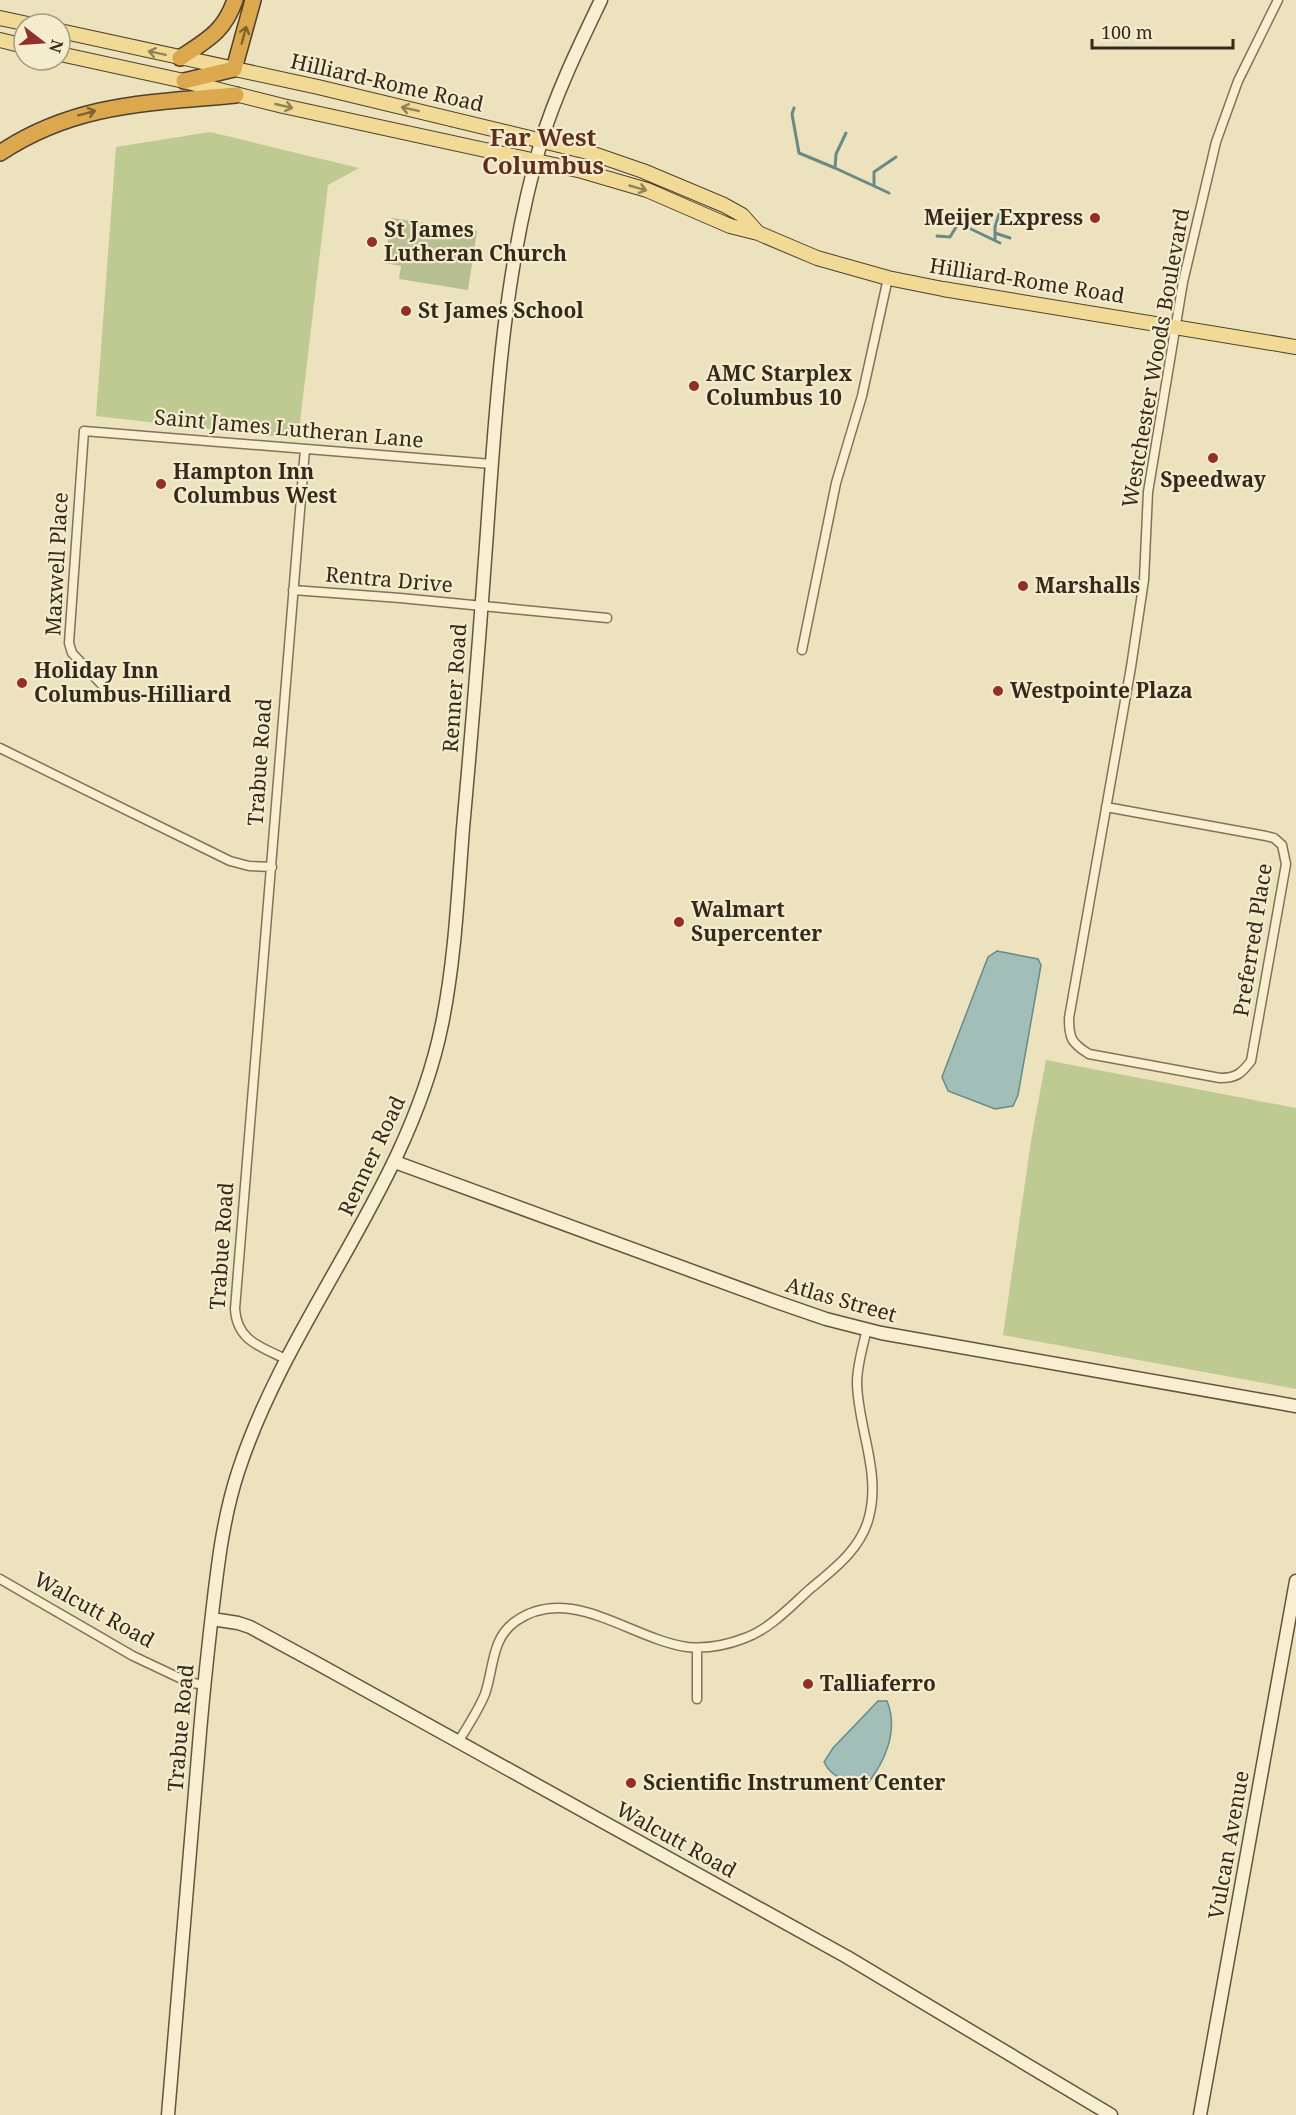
<svg xmlns="http://www.w3.org/2000/svg" width="1296" height="2115" viewBox="0 0 1296 2115" font-family="'Noto Serif',serif">
<rect width="100%" height="100%" fill="#ece2be"/>
<path fill="#bfca92" d="M210 132 359 168 328 185 298 439 96 416 116 147Z
M1046 1060 1296 1108V1389L1003 1335 1031 1141Z"/>
<path fill="#b6be92" d="M392 218 477 231 468 290 399 279 401 266 384 263Z"/>
<path fill="#a1beb8" stroke="#698b85" stroke-width="1.5" d="M997 951 1038 959 1041 965 1018 1095 1013 1106 995 1109 948 1091 942 1077 988 957Z
M878 1701H887C899 1730 885 1763 866 1785 849 1782 832 1779 824 1762L833 1748Z"/>
<g fill="none" stroke-linecap="round" stroke-linejoin="round">
<path stroke="#698b85" stroke-width="3" d="M794 108 792 114 799 153 835 168
M846 133 836 154 835 168 874 186
M889 193 874 186V172L896 157
M929 210 931 211
M946 217 1000 243
M995 233 1010 238
M937 236 950 237 958 224
M995 240V227L999 214"/>
<g stroke="#847257" stroke-width="11">
<path id="street" d="M293 590 400 598 607 618
M802 650 836 483 862 396 888 278
M104 687 72 653 69 643 84 431 492 464
M0 748 230 861 249 866 272 867
M1106 807 1266 836 1274 838 1282 845 1286 864 1251 1061C1241 1074 1236 1078 1220 1078L1089 1054C1071 1043 1069 1038 1069 1018L1131 667 1144 580 1148 492 1183 282 1216 142 1238 81 1278 0
M286 1359C261 1347 237 1341 235 1309L305 449
M0 1579 133 1656 188 1682 204 1685
M697 1699V1648
M458 1742C468 1726 478 1711 485 1694 494 1668 491 1638 516 1621 570 1583 631 1639 687 1647 707 1649 727 1645 745 1638 770 1629 791 1606 810 1589 834 1569 861 1549 869 1517 881 1472 858 1428 857 1383 857 1365 863 1346 867 1329"/>
</g>
<g stroke="#66533b" stroke-width="15">
<path id="secondary" d="M395 1162 774 1301 826 1319 881 1333 1296 1406
M212 1619 238 1623 250 1627 320 1665 847 1957 1111 2115
M168 2115C179 1987 189 1860 200 1732 203 1696 207 1659 211 1623 217 1572 222 1521 238 1472 289 1315 409 1188 442 1024 455 960 458 893 463 828 472 729 480 631 487 532 496 402 504 268 541 142 556 93 579 46 601 0
M1200 2115 1296 1581"/>
</g>
<g stroke="#51402c" stroke-width="16">
<path id="primary" d="M0 18 28 24
M60 31 318 87 588 152 643 171 724 205 742 215 758 233
M0 40 24 46
M60 54 184 81 283 106 582 171 647 190 730 226 758 233 817 258 888 278 943 289 1296 347"/>
</g>
<g stroke="#51402c" stroke-width="18">
<path id="highway" d="M180 58C207 40 224 32 235 0
M184 81 234 69 253 0
M0 153C75 103 149 103 236 95"/>
</g>
<use href="#street" stroke="#f8efd0" stroke-width="8"/>
<use href="#secondary" stroke="#f8efd0" stroke-width="12"/>
<use href="#primary" stroke="#f0da95" stroke-width="14"/>
<use href="#highway" stroke="#dca84e" stroke-width="15"/>
</g>
<defs><path id="oneway-shaft" d="M-6 0H5M1.5-3L5.5 0L1.5 3" fill="none" stroke-width="1.6" stroke-linecap="round" stroke-linejoin="round" transform="scale(1.5)"/></defs>
<g stroke="#806232">
<use href="#oneway-shaft" transform="translate(244 35) rotate(-75)"/>
<use href="#oneway-shaft" transform="translate(87 113) rotate(-15)"/>
</g>
<g stroke="#928258">
<use href="#oneway-shaft" transform="translate(157 53) rotate(-168)"/>
<use href="#oneway-shaft" transform="translate(284 106) rotate(13)"/>
<use href="#oneway-shaft" transform="translate(410 109) rotate(-167)"/>
<use href="#oneway-shaft" transform="translate(638 188) rotate(16)"/>
</g>
<g fill="#922f28" stroke="#f4eccd" stroke-width="2">
<circle cx="1095" cy="218" r="6"/>
<circle cx="372" cy="242" r="6"/>
<circle cx="406" cy="311" r="6"/>
<circle cx="694" cy="386" r="6"/>
<circle cx="1213" cy="458" r="6"/>
<circle cx="161" cy="484" r="6"/>
<circle cx="1023" cy="586" r="6"/>
<circle cx="22" cy="683" r="6"/>
<circle cx="998" cy="691" r="6"/>
<circle cx="679" cy="922" r="6"/>
<circle cx="808" cy="1684" r="6"/>
<circle cx="631" cy="1783" r="6"/>
</g>
<g text-anchor="middle" stroke-width="4.5" stroke-linejoin="round" paint-order="stroke">
<g font-size="21" fill="#34291c" stroke="#f4eccd">
<text transform="translate(387 83) rotate(13)" y="7">Hilliard-Rome Road</text>
<text transform="translate(1027 281) rotate(9)" y="7">Hilliard-Rome Road</text>
<text transform="translate(1156 358) rotate(-80)" y="7">Westchester Woods Boulevard</text>
<text transform="translate(289 429) rotate(5)" y="7">Saint James Lutheran Lane</text>
<text transform="translate(57 564) rotate(-87)" y="7">Maxwell Place</text>
<text transform="translate(389 580) rotate(5)" y="7">Rentra Drive</text>
<text transform="translate(455 688) rotate(-86)" y="7">Renner Road</text>
<text transform="translate(260 762) rotate(-86)" y="7">Trabue Road</text>
<text transform="translate(1253 940) rotate(-81)" y="7">Preferred Place</text>
<text transform="translate(372 1156) rotate(-65)" y="7">Renner Road</text>
<text transform="translate(222 1246) rotate(-86)" y="7">Trabue Road</text>
<text transform="translate(841 1300) rotate(16)" y="7">Atlas Street</text>
<text transform="translate(94 1610) rotate(29)" y="7">Walcutt Road</text>
<text transform="translate(181 1728) rotate(-85)" y="7">Trabue Road</text>
<text transform="translate(676 1840) rotate(29)" y="7">Walcutt Road</text>
<text transform="translate(1229 1845) rotate(-80)" y="7">Vulcan Avenue</text>
</g>
<g font-size="21" font-weight="bold" fill="#34291c" stroke="#f4eccd" text-anchor="start">
<text x="1083" y="225" text-anchor="end">Meijer Express</text>
<text x="384" y="237">St James<tspan x="384" dy="24">Lutheran Church</tspan></text>
<text x="418" y="318">St James School</text>
<text x="706" y="381">AMC Starplex<tspan x="706" dy="24">Columbus 10</tspan></text>
<text x="173" y="479">Hampton Inn<tspan x="173" dy="24">Columbus West</tspan></text>
<text x="1213" y="487" text-anchor="middle">Speedway</text>
<text x="1035" y="593">Marshalls</text>
<text x="34" y="678">Holiday Inn<tspan x="34" dy="24">Columbus-Hilliard</tspan></text>
<text x="1010" y="698">Westpointe Plaza</text>
<text x="691" y="917">Walmart<tspan x="691" dy="24">Supercenter</tspan></text>
<text x="820" y="1691">Talliaferro</text>
<text x="643" y="1790">Scientific Instrument Center</text>
</g>
<g font-size="24" font-weight="bold" fill="#5f2f1c" stroke="#f4eccd">
<text x="543" y="146">Far West<tspan x="543" dy="28">Columbus</tspan></text>
</g>
</g>
<g transform="translate(42 42) rotate(107)"><circle r="28" fill="#f4eccd" stroke="#a79e86" stroke-width="1.5"/>
<path d="M0-4.5L10 22L0 15L-10 22Z" fill="#922f28"/>
<text y="-9" font-size="16" font-weight="bold" text-anchor="middle" fill="#34291c">N</text>
</g>
<path d="M1092 39v9h141v-9" fill="none" stroke="#34291c" stroke-width="3"/>
<text x="1101" y="39" font-size="18" fill="#34291c" stroke="#f4eccd" stroke-width="4.5" paint-order="stroke">100 m</text>
</svg>
